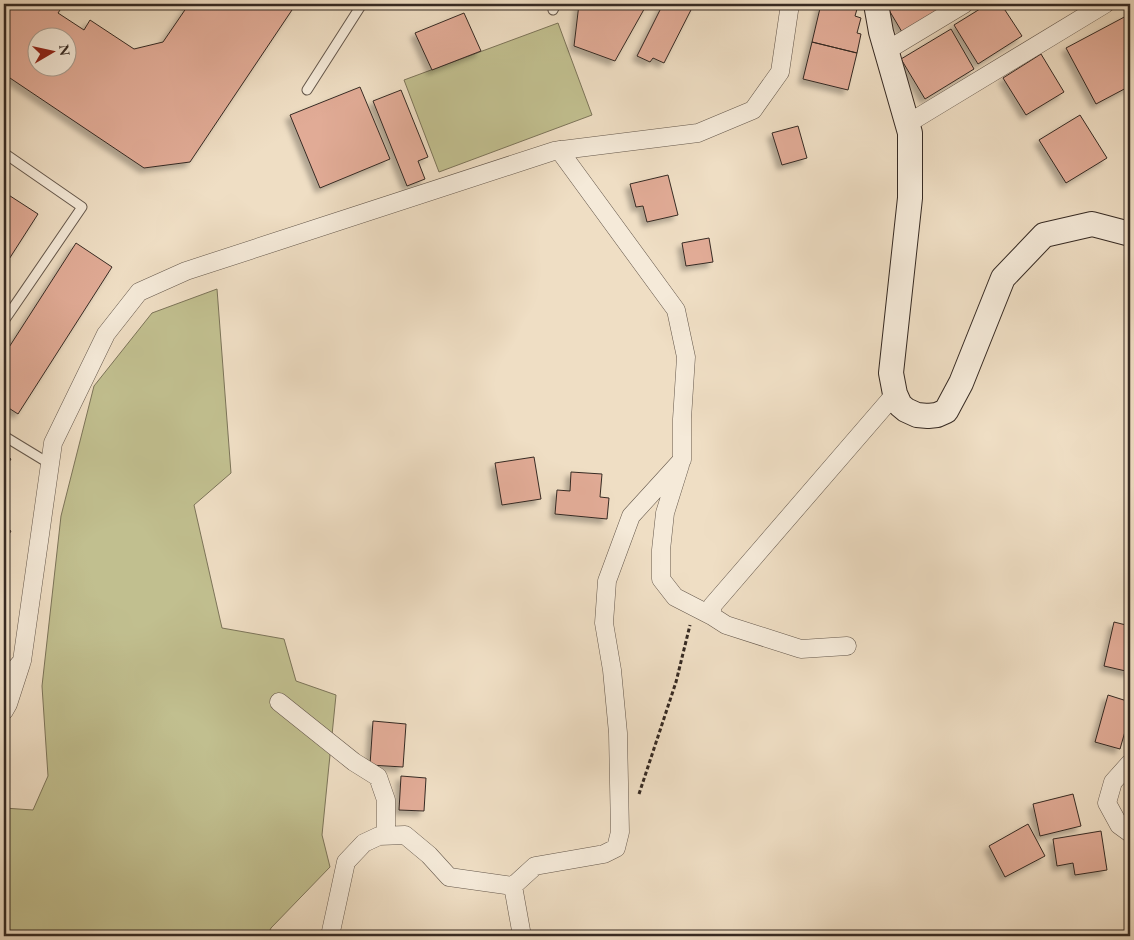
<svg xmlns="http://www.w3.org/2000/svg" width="1134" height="940" viewBox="0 0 1134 940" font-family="'EB Garamond',serif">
<defs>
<filter id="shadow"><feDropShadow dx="-4.5" dy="4.5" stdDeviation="2.5" flood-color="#0004"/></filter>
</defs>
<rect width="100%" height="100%" fill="#efdec4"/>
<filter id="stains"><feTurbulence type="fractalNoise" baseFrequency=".004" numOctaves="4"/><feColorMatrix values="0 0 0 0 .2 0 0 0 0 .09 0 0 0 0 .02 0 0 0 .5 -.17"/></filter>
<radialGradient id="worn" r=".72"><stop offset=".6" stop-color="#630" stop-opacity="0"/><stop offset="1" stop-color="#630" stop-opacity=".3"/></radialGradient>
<path fill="#c1bf8f" stroke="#7c7459" d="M558 23 592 115 439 172 404 80Z
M217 289 231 473 194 505 222 628 284 639 296 681 336 695 322 835 330 867 271 928 267 936H4V808L33 810 48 776 42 686 61 516 94 386 152 313Z"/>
<path fill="#e1ab96" stroke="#362a23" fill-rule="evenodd" filter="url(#shadow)" d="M4 4H64L58 13 84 30 90 20 134 49 163 42 189 4H290L294 7 190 162 144 168 4 74ZM38 38H68V68H38Z
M579 4H647L615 61 574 46Z
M663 4H694L664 63 653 58 650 62 637 56Z
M821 4H834L857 9 855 16 861 18 857 33 861 34 857 53 812 42Z
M834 4H857V9Z
M889 4H941L943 7 902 32 886 5Z
M988 4H1001L1022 36 978 64 954 25Z
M464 13 481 51 432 70 415 33Z
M1130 14V86L1096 104 1066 48Z
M951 29 974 69 925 99 901 59Z
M812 42 857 53 848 90 803 79Z
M1041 54 1064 92 1026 115 1003 78Z
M360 87 390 159 320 188 290 115Z
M401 90 428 157 418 161 425 179 407 186 373 101Z
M1080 115 1107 158 1066 183 1039 140Z
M798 126 807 158 782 165 772 133Z
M668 175 678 215 647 222 643 206 636 207 630 184Z
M4 192 38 214 4 267Z
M709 238 713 262 686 266 682 243Z
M76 243 112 267 18 414 4 405V355Z
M4 454 11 459 4 470Z
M534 457 541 499 502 505 495 463Z
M571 472 602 474 600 497 609 498 607 519 555 514 557 490 570 491Z
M4 527 11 531 4 543Z
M1114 622 1130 626V672L1104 666Z
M1108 695 1130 702V714L1120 749 1095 742Z
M373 721 406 724 403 767 370 765Z
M401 776 426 778 424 811 399 810Z
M1073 794 1081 826 1040 836 1033 804Z
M1028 824 1045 856 1005 877 989 846Z
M1101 831 1107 870 1075 875 1073 863 1057 866 1053 839Z"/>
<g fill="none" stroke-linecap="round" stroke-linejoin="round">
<g stroke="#64574b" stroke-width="11">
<path id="service" d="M553 10 556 4
M307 90 362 4
M4 153 82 207 4 321
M4 436 50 464"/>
</g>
<g stroke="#64574b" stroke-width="19">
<path id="minor" d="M886 51 964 4
M907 124 1105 4
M680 465 665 513 661 550V579L675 597 712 616
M847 646 801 649 726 625 712 616V606L895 394
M4 674 10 675 22 661 53 443 106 334 139 292 186 271 554 151 698 133 753 110 780 72 790 4
M279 702 354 762 378 777 386 800V836
M4 711 8 704 21 664
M1130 763 1113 782 1107 803 1119 825 1130 833
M513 886 522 936
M330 936 346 862 364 843 379 836 405 835 429 855 449 877 513 886 535 866 604 854 616 848 620 832 618 733 612 670 604 623 607 581 631 516 682 460V419L686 357 676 310 559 150"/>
</g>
<g stroke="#362a23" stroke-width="26">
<path id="secondary" d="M876 4 881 32 910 133V198L891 373 895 394 900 405 906 410 917 415 928 416 937 415 946 411 961 383 1003 278 1044 235 1092 224 1130 234"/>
</g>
<path stroke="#362a23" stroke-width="3" stroke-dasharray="4 2.5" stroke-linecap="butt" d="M639 794 676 682 690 625"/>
<use href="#service" stroke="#f5ead9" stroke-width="9"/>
<use href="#minor" stroke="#f5ead9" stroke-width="18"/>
<use href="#secondary" stroke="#f5ead9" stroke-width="24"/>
</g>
<rect width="1134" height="940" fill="none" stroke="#efdec4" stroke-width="20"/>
<rect x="5" y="5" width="1124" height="930" fill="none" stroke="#362a23" stroke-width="2.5"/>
<rect x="10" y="10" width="1114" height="920" fill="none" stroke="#362a23"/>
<g transform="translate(52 52) rotate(81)"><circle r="24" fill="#f5ead9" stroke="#a99d90"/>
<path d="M0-4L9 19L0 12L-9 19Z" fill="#8f2418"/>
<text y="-8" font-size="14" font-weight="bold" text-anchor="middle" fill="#362a23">N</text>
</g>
<rect width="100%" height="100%" filter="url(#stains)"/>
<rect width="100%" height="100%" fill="url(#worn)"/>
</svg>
